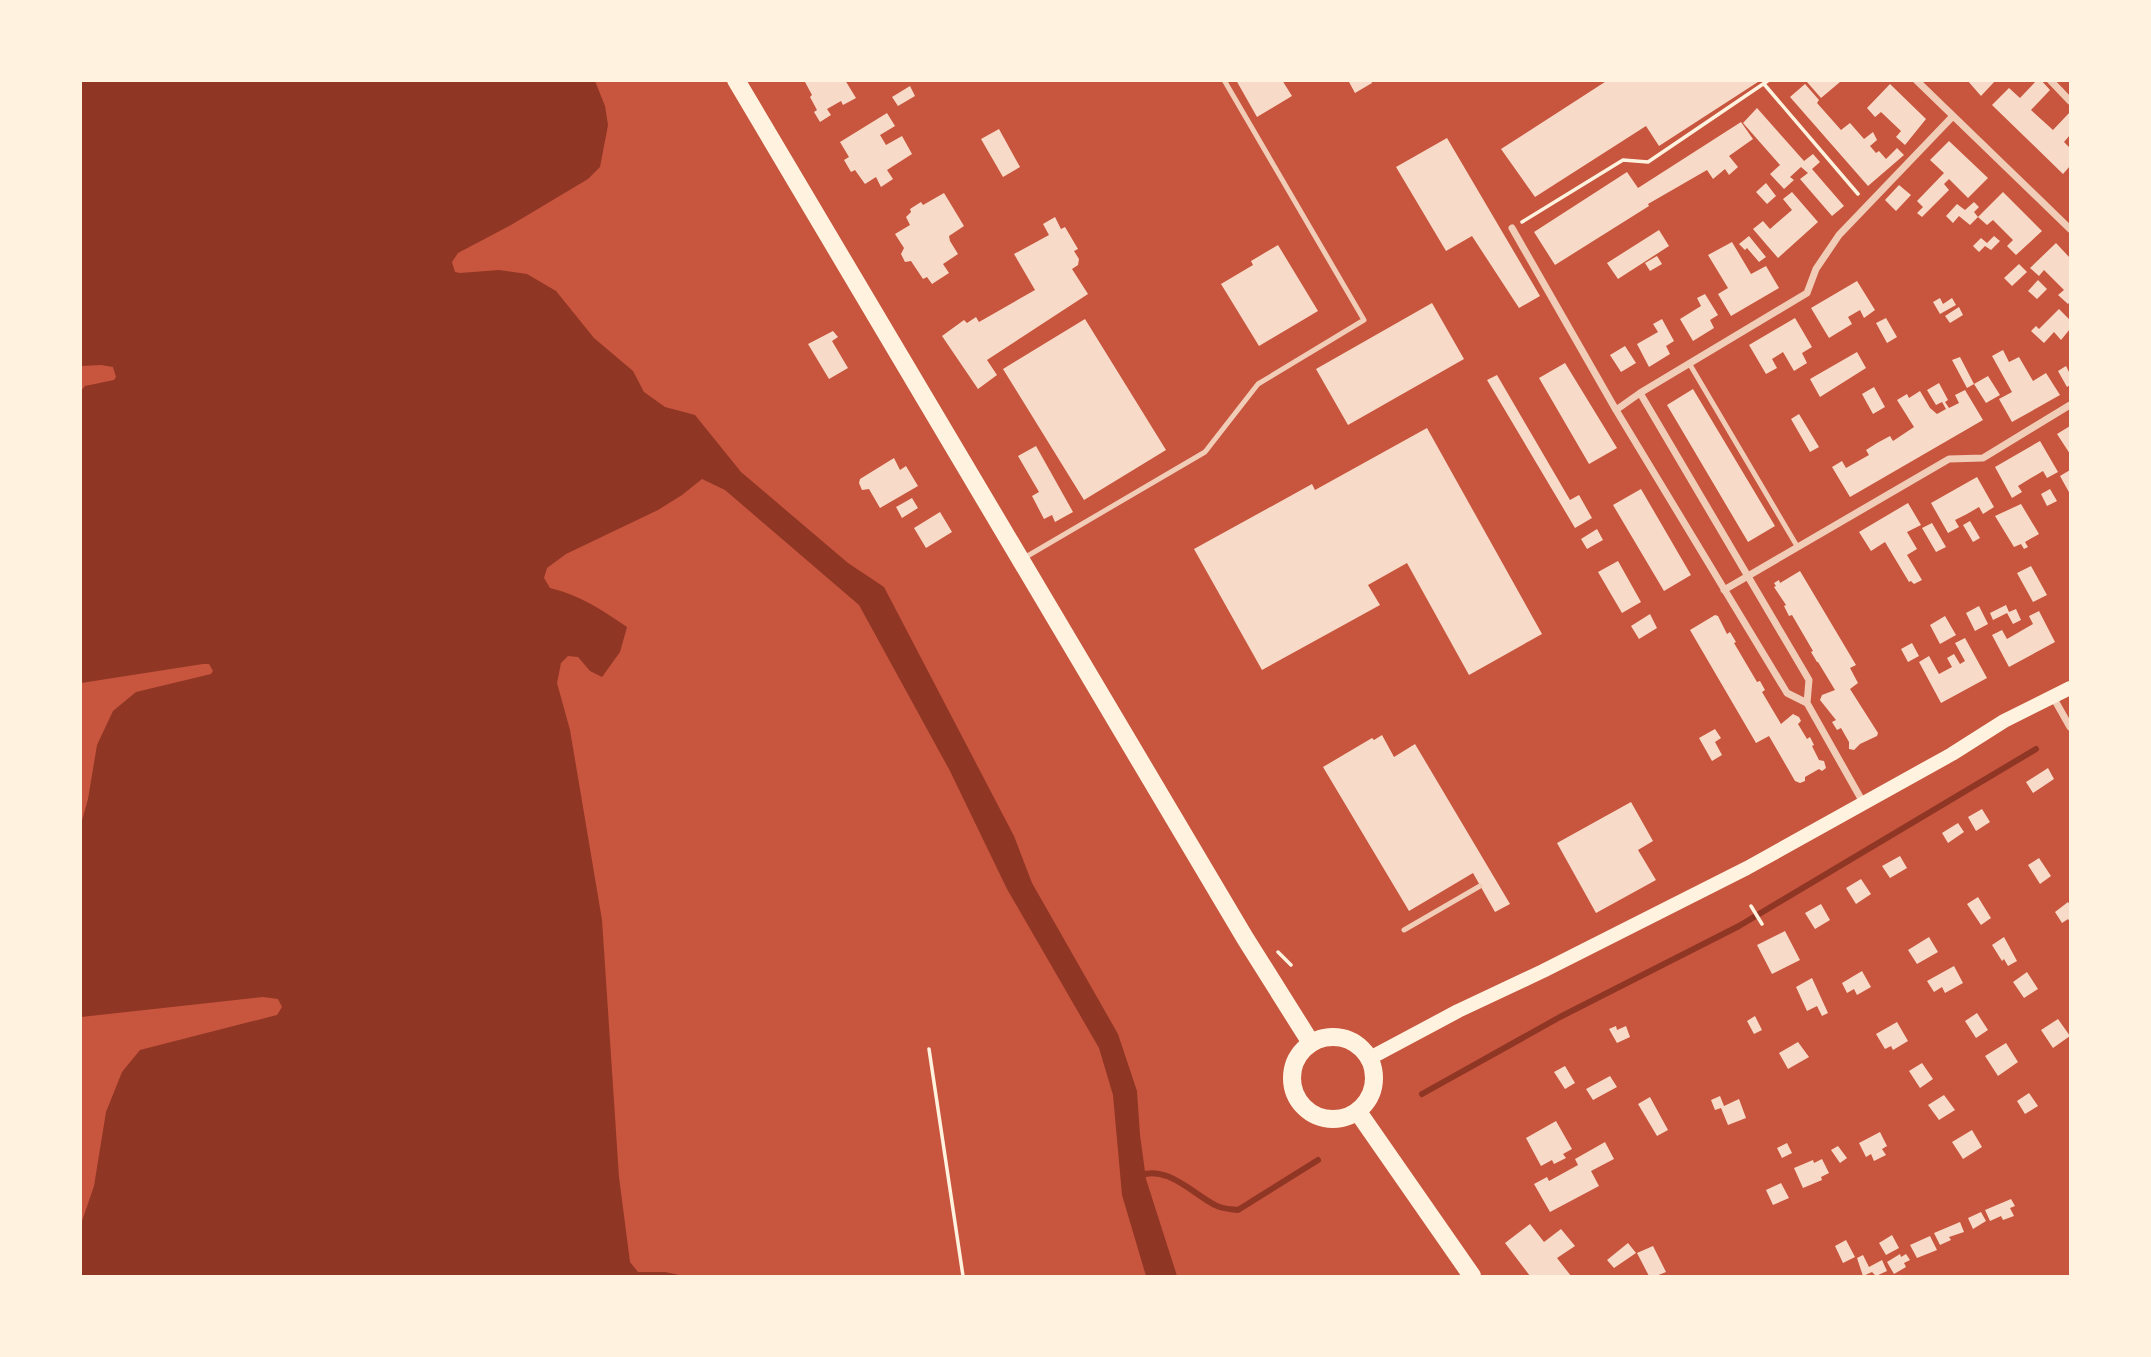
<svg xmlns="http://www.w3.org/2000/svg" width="2151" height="1357" viewBox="0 0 2151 1357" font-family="Spectral,serif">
<rect width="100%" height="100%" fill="#c8553d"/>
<path fill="#8f3625" d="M81 80 595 81 605 106 608 125 600 167 588 179 511 225 458 253 452 262 455 272 460 273 499 270 527 274 556 291 594 338 633 371 644 392 665 407 695 415 741 472 848 563 884 587 1014 836 1032 883 1118 1034 1137 1091 1140 1135 1146 1179 1177 1276H1146L1122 1195 1113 1095 1099 1048 1007 889 950 771 859 605 725 490 702 479 682 495 658 510 566 554 547 568 544 578 550 588C580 595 602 610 627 627L620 652 602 677 590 671 578 657 568 656 561 663 557 683 570 730 602 920 619 1177 630 1262 638 1272H665L684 1276H81V1224L94 1186 106 1112 122 1072 140 1050 277 1015 282 1007 278 999 263 997 81 1017V824L88 799 97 745 113 711 136 692 211 674 213 671 209 664H203L81 683V391L85 386 114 380 116 377 113 367 101 365 81 366Z"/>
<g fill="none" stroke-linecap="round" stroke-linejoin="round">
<path stroke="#8f3625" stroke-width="6" d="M1422 1094 1560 1017 1739 926 2036 749
M1138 1176C1166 1164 1192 1193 1215 1205 1222 1209 1230 1209 1238 1210L1318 1160"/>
</g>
<path fill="#f7dbc8" d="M808 80H845L856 98 843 105 841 101 827 109 831 115 820 122 814 112 817 110 810 97 812 95 805 82Z
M1236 80H1282L1292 96 1257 117Z
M1348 80H1371L1372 83 1355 93Z
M1608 80H1761L1659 146 1646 126 1535 197 1501 149Z
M1809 80H1838L1840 82 1821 98 1807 82Z
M1967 80H1996L1981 96Z
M2037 80H2041L2050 90 2031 110 2053 130 2070 112V135L2064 142 2070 148V166L2063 174 1992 105 2009 88 2020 98Z
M1805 84 1819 100 1817 103 1841 130 1850 123 1864 139 1873 132 1877 140 1870 146 1876 153 1879 151 1886 159 1897 148 1904 155 1868 186 1790 97Z
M1890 84 1926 119 1905 145 1896 137 1901 131 1881 112 1875 117 1867 108Z
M910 86 915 96 898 106 892 97Z
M1757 108 1804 161 1813 154 1820 162 1812 169 1844 206 1832 216 1800 179 1808 173 1801 167 1790 177 1794 180 1784 189 1770 174 1780 165 1743 123Z
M887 113 895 126 880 135 886 145 902 136 912 154 887 170 893 179 881 187 876 177 865 184 855 170 851 172 844 160 849 157 840 142Z
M1741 122 1753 139 1729 156 1738 167 1729 175 1725 169 1713 179 1707 170 1648 204 1649 206 1555 265 1534 232 1627 172 1638 188Z
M999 129 1020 167 1003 177 981 139Z
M1447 138 1540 296 1519 308 1472 236 1446 251 1396 167Z
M1949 141 1988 178 1968 198 1949 179 1944 184 1949 190 1922 217 1917 213 1923 207 1917 201 1944 173 1930 160Z
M1766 183 1776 196 1767 204 1756 192Z
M1899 185 1911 195 1896 211 1885 200Z
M1792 192 1818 222 1778 258 1753 229 1763 221 1770 229 1792 210 1783 199Z
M2003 192 2042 231 2016 255 2007 246 2013 240 1993 220 1987 225 1978 217Z
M944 193 964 226 949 236 950 241 958 254 943 264 949 273 932 284 927 277 923 279 911 261 905 262 901 254 904 248 895 234 910 225 906 217 911 212 910 209 921 202 923 205Z
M1974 202 1979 207 1974 212 1978 217 1970 225 1959 216 1953 223 1946 216 1957 204 1965 210Z
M1055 217 1061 229 1065 227 1078 249 1074 251 1079 259 1078 265 1072 269 1088 294 987 360 997 375 978 389 942 336 964 320 967 323 976 317 979 322 1035 290 1014 254 1049 235 1043 224Z
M1659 230 1669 246 1618 279 1607 263Z
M1749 236 1766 257 1759 262 1747 248 1745 250 1739 244Z
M1994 236 2000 241 1991 250 1985 246 1979 252 1973 246 1981 238 1987 243Z
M1732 242 1751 274 1766 266 1779 288 1731 316 1718 294 1728 288 1708 255Z
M2056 243 2070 258V302L2068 304 2058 295 2064 290 2044 270 2039 276 2030 268Z
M1278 245 1318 311 1259 346 1221 284 1253 265 1251 261Z
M1657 256 1662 264 1650 271 1645 263Z
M2019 264 2027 272 2012 286 2004 278Z
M2038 280 2047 289 2037 299 2028 291Z
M1857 281 1875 310 1864 318 1860 310 1848 317 1852 324 1829 338 1811 308Z
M1705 294 1718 315 1710 320 1714 328 1693 341 1680 319 1701 306 1697 298Z
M1940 298 1943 304 1952 298 1956 305 1940 314 1933 302Z
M1432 303 1464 359 1348 425 1316 369Z
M1959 307 1963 315 1950 323 1945 316Z
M2059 309 2070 320V329L2061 340 2054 332 2044 343 2031 331 2036 326 2039 329Z
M1795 318 1812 347 1802 353 1807 363 1794 371 1783 352 1772 359 1777 368 1766 374 1749 345Z
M1886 318 1897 337 1887 343 1876 323Z
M1085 319 1166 450 1084 500 1003 369Z
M1662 319 1674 341 1666 346 1670 354 1649 367 1637 344 1658 332 1653 324Z
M833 331 838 337 832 341 848 368 829 379 808 344Z
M1625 346 1636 363 1621 372 1610 355Z
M2003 350 2009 362 2019 357 2033 381 2046 373 2060 395 2012 422 1999 399 2012 392 1992 356Z
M1857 352 1866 368 1820 397 1810 379Z
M1960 357 1974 384 1967 388 1952 360Z
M1565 363 1617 448 1589 464 1539 378Z
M2066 366 2070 374V385L2067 387 2058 371Z
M1497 375 1570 500 1579 495 1592 518 1575 528 1487 380Z
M1988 376 2000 395 1986 403 1974 384Z
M1939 383 1948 400 1945 402 1949 408 1959 403 1955 395 1965 390 1983 420 1850 497 1832 467 1842 461 1846 468 1869 455 1866 450 1877 443 1890 436 1893 441 1914 427 1897 400 1907 394 1909 398 1920 391 1930 408 1937 414 1946 409 1942 402 1936 405 1927 390Z
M1874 387 1885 407 1873 414 1862 394Z
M1693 389 1775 526 1748 542 1667 405Z
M1799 414 1819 447 1810 452 1791 419Z
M2070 426V454L2057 434Z
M1427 428 1542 634 1469 675 1407 563 1368 585 1380 605 1262 670 1194 549 1312 484 1315 490Z
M2040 441 2058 472 2047 478 2043 471 2031 478 2018 486 2022 492 2012 498 1995 467Z
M1036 446 1073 512 1055 522 1052 515 1044 519 1032 496 1039 492 1018 456Z
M894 458 900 470 906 466 918 486 880 508 869 489 862 490 859 483 860 479Z
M2070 470V494L2060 476Z
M1977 477 1994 507 1983 514 1979 507 1967 514 1955 520 1959 527 1948 533 1931 503Z
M1641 489 1691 575 1664 591 1613 505Z
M2050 489 2057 501 2047 506 2041 494Z
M912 498 918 508 902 518 896 507Z
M1908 503 1921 525 1907 532 1917 549 1907 555 1922 580 1914 584 1911 581 1909 582 1885 542 1871 551 1859 532Z
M2021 504 2039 534 2025 542 2028 547 2024 549 2021 544 2014 547 1995 516Z
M940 512 952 532 926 548 914 528Z
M1970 521 1980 538 1973 542 1963 525Z
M1932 523 1946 547 1936 552 1922 528Z
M1597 529 1603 540 1587 549 1581 539Z
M1618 561 1641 602 1622 613 1598 572Z
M2031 566 2047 595 2033 602 2017 573Z
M1800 571 1856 665 1850 668 1858 683 1850 689 1878 733 1877 736 1860 744 1854 750 1849 749V742L1841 728 1837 730 1832 722 1836 720 1820 700 1822 695 1835 690 1818 662H1817L1811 652 1813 651 1792 615 1789 616 1784 606 1786 605 1774 587 1776 586 1774 583 1779 580 1780 583Z
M2006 605 2009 612 2016 609 2021 620 2013 624 2007 613 1993 620 1990 613Z
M1979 606 1988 624 1975 631 1966 613Z
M2039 611 2055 642 2009 667 1992 635 2002 630 2007 639 2033 624 2029 616Z
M1650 614 1657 628 1639 639 1631 626Z
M1715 615 1718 616 1727 634 1730 632 1736 642 1734 643 1757 682 1760 681 1765 690 1762 692 1781 724 1793 714 1799 717 1801 721 1798 724 1807 739 1810 737 1814 745 1812 746 1819 760 1824 761 1826 768 1822 771 1819 769 1805 777V781L1800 783 1795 781 1769 736 1756 743 1690 630Z
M1945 616 1956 635 1940 644 1930 625Z
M1965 638 1987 678 1941 703 1919 662 1929 656 1939 674 1952 667 1947 658 1954 654 1960 664 1965 661 1955 643Z
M1912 643 1919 656 1908 662 1901 649Z
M1715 729 1721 738 1715 742 1722 755 1712 761 1699 738Z
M1382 735 1394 757 1415 744 1510 904 1495 912 1473 873 1409 911 1323 767 1372 738 1374 740Z
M2048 768 2054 779 2033 793 2026 782Z
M1631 802 1653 841 1638 850 1656 880 1596 913 1557 843Z
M1982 809 1990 822 1976 831 1968 817Z
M1958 823 1964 832 1948 843 1942 833Z
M1900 856 1907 868 1890 878 1882 866Z
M2039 858 2051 876 2040 884 2028 865Z
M1861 879 1871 894 1856 904 1846 888Z
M1978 897 1991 918 1981 925 1967 904Z
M2068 902 2070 905V922L2068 919 2062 923 2055 912Z
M1821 904 1830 920 1815 929 1805 913Z
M1785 931 1800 960 1772 974 1757 945Z
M1929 937 1938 952 1917 964 1908 950Z
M2004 937 2017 961 2008 966 2004 959 2002 961 1992 945Z
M1954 966 1963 983 1945 993 1942 987 1934 992 1927 981Z
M1862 971 1871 987 1857 995 1854 989 1847 993 1842 983Z
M2027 972 2038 989 2024 998 2013 982Z
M1812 978 1828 1013 1822 1016 1817 1006 1807 1011 1796 987Z
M1977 1013 1988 1030 1976 1038 1965 1021Z
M1755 1016 1762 1030 1754 1034 1747 1021Z
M2058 1019 2070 1036 2053 1048 2041 1030Z
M1897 1022 1908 1041 1893 1050 1891 1046 1885 1049 1876 1034Z
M1616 1026 1617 1030 1626 1026 1630 1037 1617 1043 1609 1029Z
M1798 1042 1809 1057 1788 1069 1779 1053Z
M2006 1043 2018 1062 1998 1076 1985 1056Z
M1922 1063 1933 1079 1920 1088 1909 1071Z
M1565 1066 1575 1083 1565 1089 1554 1072Z
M1610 1076 1617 1087 1593 1100 1586 1089Z
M2029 1093 2038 1106 2025 1114 2017 1101Z
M1944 1095 1955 1110 1939 1120 1928 1105Z
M1720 1096 1724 1106 1739 1099 1746 1118 1728 1125 1721 1108 1715 1110 1711 1100Z
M1650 1097 1668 1130 1657 1136 1638 1104Z
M1556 1121 1572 1149 1563 1154 1566 1158 1554 1164 1552 1160 1541 1166 1526 1138Z
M1972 1130 1982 1147 1963 1159 1952 1142Z
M1880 1132 1887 1146 1882 1149 1886 1155 1874 1161 1871 1154 1866 1157 1859 1143Z
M1605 1142 1614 1159 1591 1171 1599 1186 1550 1212 1534 1184 1547 1177 1549 1181 1578 1165 1575 1159Z
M1787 1143 1792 1153 1782 1158 1777 1148Z
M1838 1146 1847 1158 1840 1163 1831 1150Z
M1822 1159 1829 1173 1821 1177 1822 1180 1803 1188 1794 1168 1813 1160 1814 1163Z
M1781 1183 1789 1198 1773 1205 1766 1190Z
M2011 1199 2015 1206 2010 1208 2014 1216 2003 1220 2001 1216 1990 1221 1985 1210Z
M1981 1212 1986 1221 1973 1229 1968 1218Z
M1960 1222 1964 1232 1949 1237 1951 1240 1940 1245 1934 1233Z
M1530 1224 1544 1242 1561 1229 1575 1246 1557 1258 1571 1276H1530L1505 1243Z
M1892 1235 1899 1248 1886 1255 1879 1243Z
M1930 1236 1937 1250 1917 1258 1910 1245Z
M1846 1240 1855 1257 1843 1263 1835 1246Z
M1628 1243 1636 1253 1614 1268 1607 1260Z
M1653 1246 1666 1272 1656 1276H1649L1637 1253Z
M1900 1254 1901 1257 1906 1254 1910 1260 1904 1263 1906 1267 1894 1274 1887 1262Z
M1863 1255 1869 1267 1882 1260 1887 1271 1876 1276 1872 1272 1863 1276 1857 1258Z"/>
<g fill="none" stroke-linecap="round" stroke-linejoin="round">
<path stroke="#fff3e0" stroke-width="3.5" d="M1764 84 1858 194
M1522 222 1623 160 1648 162 1769 80
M1751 906 1762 924
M1278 952 1291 965
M929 1049 963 1276"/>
<path stroke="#f1ccb7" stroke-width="5" d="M1689 363 1797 546
M1024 558 1205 452 1258 384 1364 320 1224 80
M1404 930 1480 886"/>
<path stroke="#f1ccb7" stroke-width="7" d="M1916 80 2070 229
M2050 80 2070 101
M1512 228 1616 410 1787 693 1807 703 1864 804
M1640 393 1809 680 1807 703
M1616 410 1640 393 1807 293 1816 269 1839 235 1953 116
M1724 590 1949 459 1983 458 2070 405
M2053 697 2070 727"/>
<path stroke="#fff3e0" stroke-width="14" d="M1370 1058 1458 1011 1543 971 1747 868 1952 754 2004 721 2070 688"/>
<path stroke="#fff3e0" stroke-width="18" d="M736 80 1245 938 1311 1043
M1292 1078a41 41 0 1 1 82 0a41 41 0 1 1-82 0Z
M1358 1112 1472 1276"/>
</g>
<rect width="2151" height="1357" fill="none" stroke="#fff3e0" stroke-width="164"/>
</svg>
